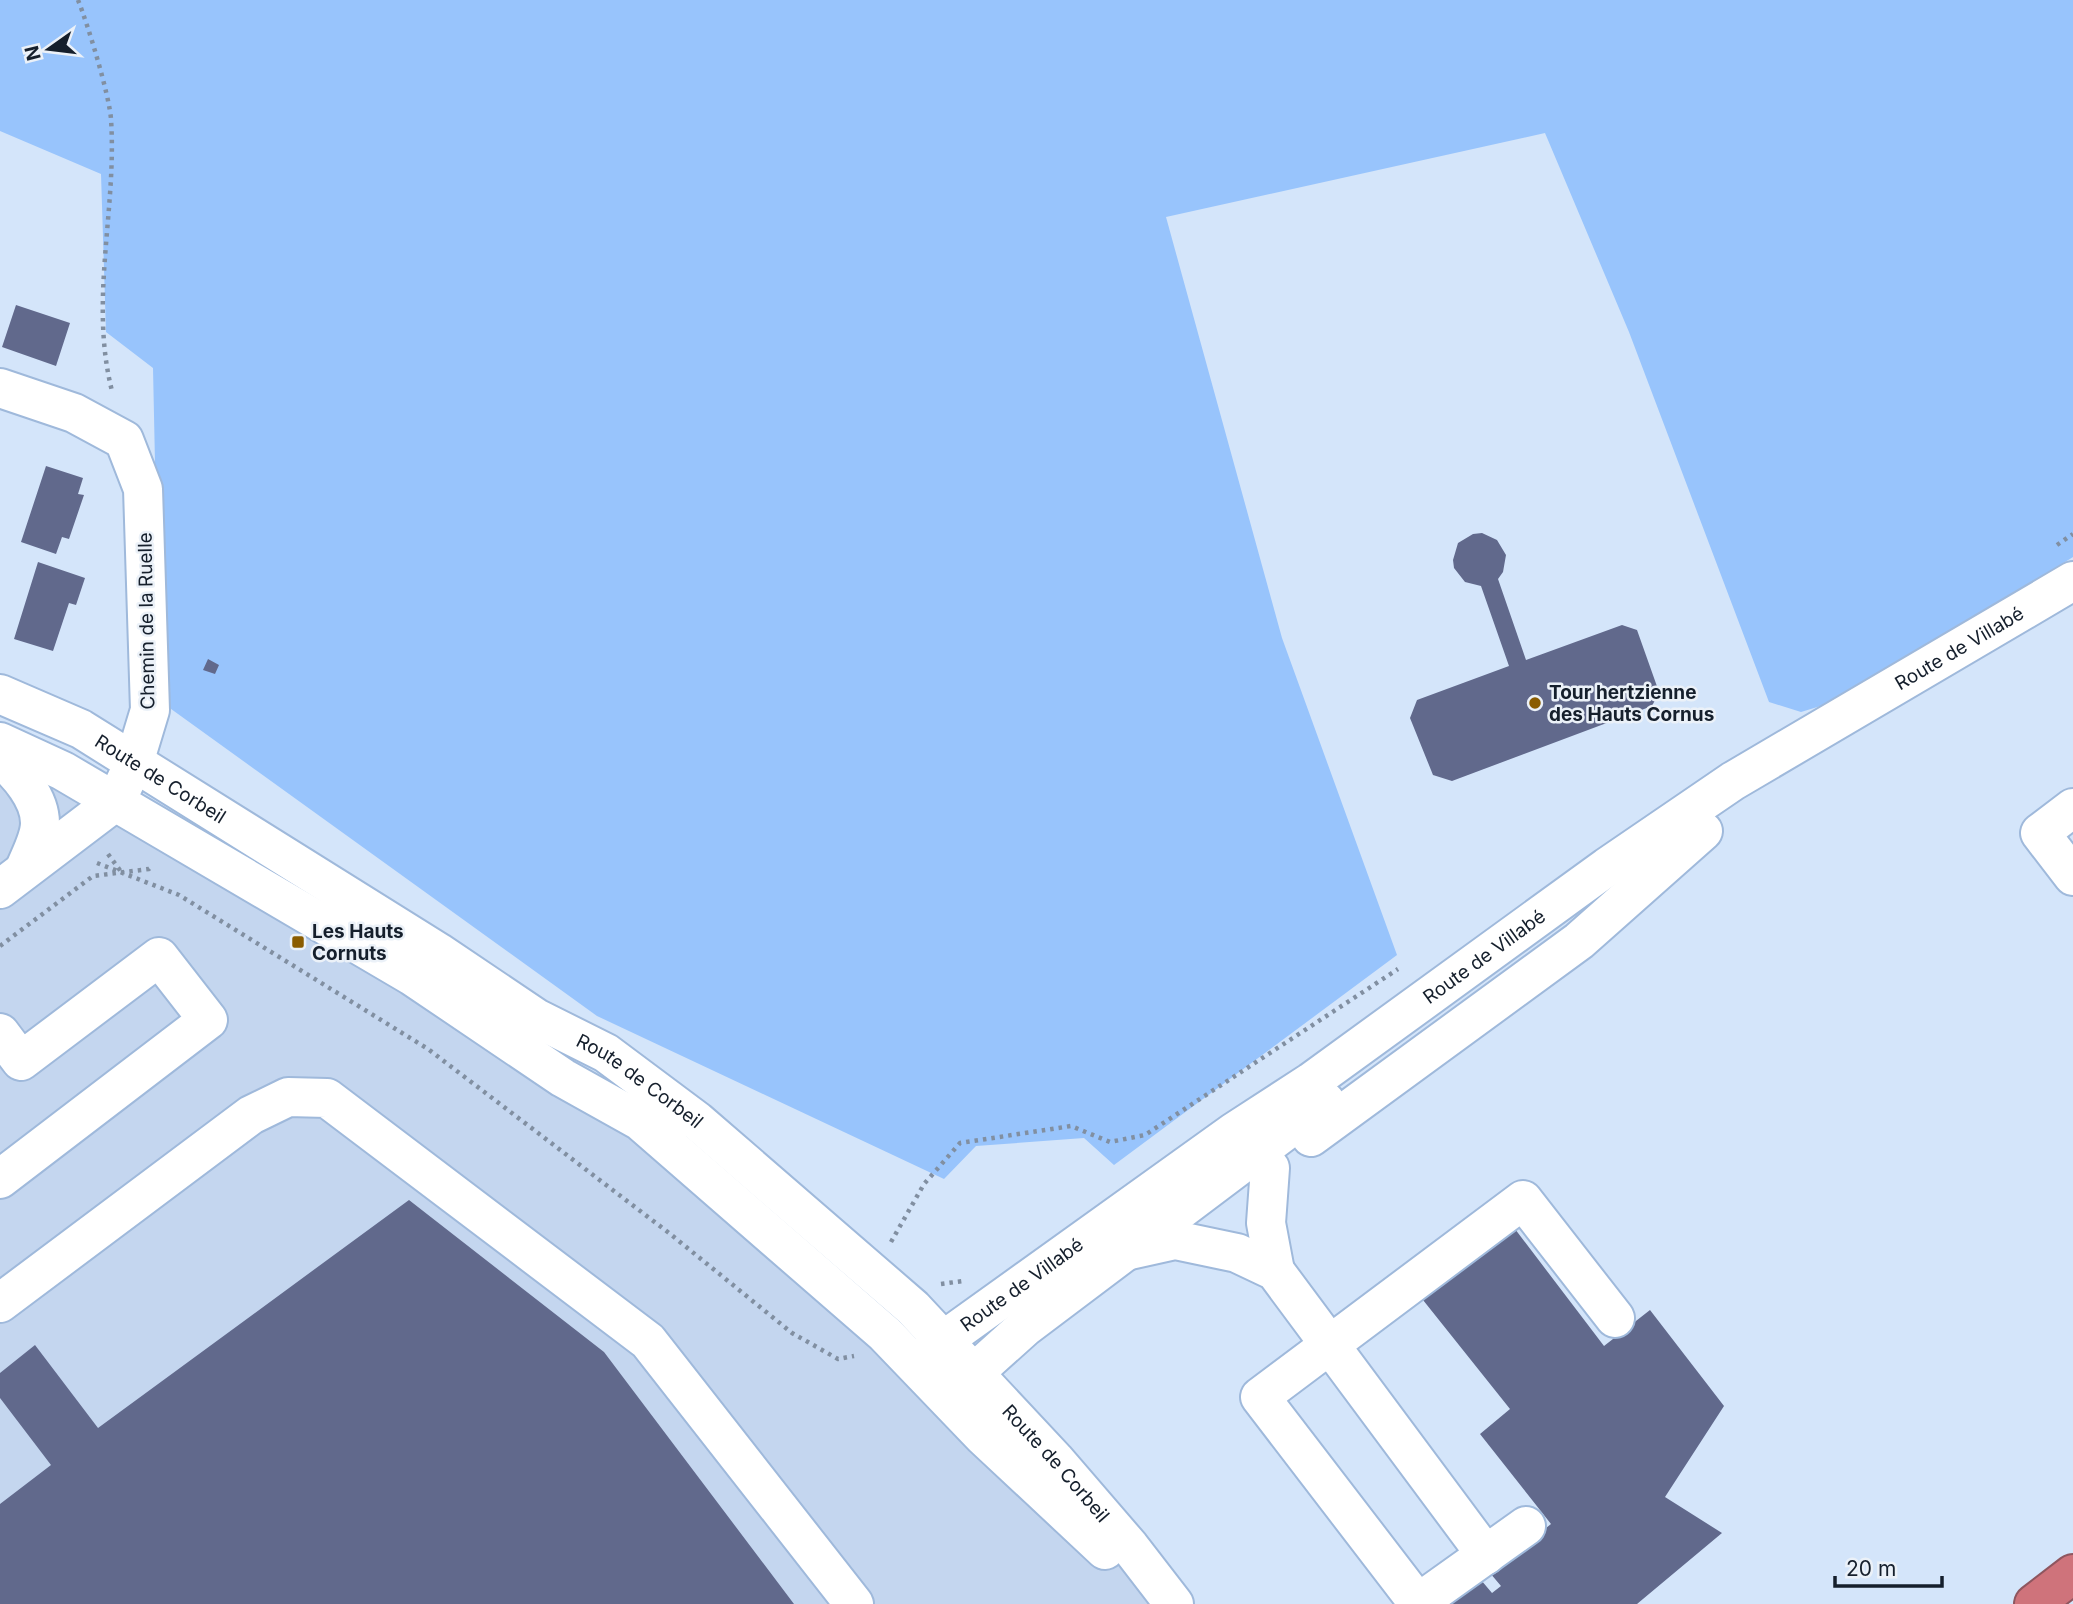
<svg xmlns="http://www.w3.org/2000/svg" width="2073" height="1604" viewBox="0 0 2073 1604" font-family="Inter,sans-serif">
<rect width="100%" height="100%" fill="#d4e5fa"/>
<path fill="#c4d6ef" d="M0 769 125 792 645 1116 1165 1604H0Z"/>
<path fill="#98c4fc" d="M0 0H2073V557L1850 697 1801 712 1769 702 1629 332 1545 133 1166 217 1282 638 1397 955 1114 1165 1084 1138 976 1146 944 1179 597 1016 160 701 153 368 106 332 101 174 0 131Z"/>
<path fill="#61698c" d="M16 305 70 323 56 366 2 347Z
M46 466 83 478 78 494 84 495 69 539 62 537 56 554 21 542Z
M1482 533 1497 540 1506 555 1503 572 1498 579 1526 660 1622 625 1637 630 1659 692 1652 706 1452 781 1433 775 1410 718 1417 700 1509 666 1481 586 1465 582 1454 568 1453 560 1458 543 1473 534Z
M38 562 85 578 76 605 69 603 53 651 14 639Z
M208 659 219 665 215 674 203 670Z
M409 1200 604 1352 794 1604H0V1504L51 1465 0 1398V1373L35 1345 98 1428Z
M1515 1229 1604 1346 1650 1310 1724 1406 1665 1497 1722 1533 1637 1604H1451L1481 1580 1492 1593 1501 1586 1490 1573 1551 1524 1480 1434 1510 1409 1423 1300Z"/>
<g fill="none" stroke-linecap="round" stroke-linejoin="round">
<g stroke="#9fb9db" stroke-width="42">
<g id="minor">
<path d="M0 388 74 413 124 440 143 489 150 710 134 763 116 801 0 889"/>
<path id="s1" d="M0 694 81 729 438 952 536 1018 606 1053 697 1121 913 1308 1055 1460 1130 1547 1174 1604"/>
<path d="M0 742 63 771 412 976 563 1078 640 1121 885 1334 983 1436 1105 1550"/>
<path d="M0 758C18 773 40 798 40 823 40 837 31 854 26 866"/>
<path d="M2073 808 2040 833 2073 876"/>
<path d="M0 1033 21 1061 159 957 208 1020 0 1179"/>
<path d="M1311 1137 1579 941 1703 831"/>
<path d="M1270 1168 1266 1223 1275 1271"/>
<path d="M1130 1250 1175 1240 1237 1253 1275 1271 1486 1555"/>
<path d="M0 1303 251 1115 288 1097 327 1098 648 1341 854 1604"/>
<path id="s2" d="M925 1357 944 1340 1234 1132 1311 1082 1607 867 1733 781 2073 581"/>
<path d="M956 1389 1025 1327 1325 1101"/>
<path d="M1526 1526 1418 1603 1260 1397 1523 1200 1615 1318"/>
</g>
</g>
<g stroke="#8e565f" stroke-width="42">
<path id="highway" d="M2034 1604 2073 1574"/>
</g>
<path stroke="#818fa1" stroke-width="4.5" stroke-dasharray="3.5 5" stroke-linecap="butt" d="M78 0C88 25 109 94 111 119 117 210 89 301 112 391
M2057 545 2073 534
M108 854 122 873
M97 863 179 895 428 1049 669 1233 792 1333 838 1359 854 1356
M0 946 93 876 149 869 153 865
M891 1242 924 1184 960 1143 1071 1126 1110 1142 1145 1135 1398 969
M941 1284 963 1281"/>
<use href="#minor" stroke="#fff" stroke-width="38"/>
<use href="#highway" stroke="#cf737b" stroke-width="38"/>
</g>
<g fill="#8a5c00" stroke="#ebf1f8" stroke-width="2.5">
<circle cx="1535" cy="703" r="7"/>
<rect x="291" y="935" width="14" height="14" rx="3.5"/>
</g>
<g text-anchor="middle" stroke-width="5" stroke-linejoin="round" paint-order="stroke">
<g font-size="19" fill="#151f2c" stroke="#ebf1f8">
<text transform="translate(146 621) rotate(-91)" y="7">Chemin de la Ruelle</text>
<text dy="7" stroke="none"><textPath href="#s2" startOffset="1255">Route de Villabé</textPath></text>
<text dy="7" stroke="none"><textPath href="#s1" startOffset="182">Route de Corbeil</textPath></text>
<text dy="7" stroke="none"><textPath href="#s2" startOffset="688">Route de Villabé</textPath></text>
<text dy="7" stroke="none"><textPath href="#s1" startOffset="749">Route de Corbeil</textPath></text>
<text dy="7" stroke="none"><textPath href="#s2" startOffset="121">Route de Villabé</textPath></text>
<text dy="7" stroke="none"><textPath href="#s1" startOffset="1316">Route de Corbeil</textPath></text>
</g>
<g font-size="19" font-weight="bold" fill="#151f2c" stroke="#ebf1f8" text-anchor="start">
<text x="1549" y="699">Tour hertzienne<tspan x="1549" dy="22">des Hauts Cornus</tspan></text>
<text x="312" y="938">Les Hauts<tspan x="312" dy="22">Cornuts</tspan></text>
</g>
</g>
<g transform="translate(49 49) rotate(256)" stroke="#ebf1f8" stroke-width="5" paint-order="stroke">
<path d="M0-5L12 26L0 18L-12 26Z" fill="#151f2c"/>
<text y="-10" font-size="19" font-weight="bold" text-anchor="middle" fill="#151f2c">N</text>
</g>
<path d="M1835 1576v10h107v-10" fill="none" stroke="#151f2c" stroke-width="3.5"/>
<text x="1846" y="1576" font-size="21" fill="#151f2c" stroke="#ebf1f8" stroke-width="5" paint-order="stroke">20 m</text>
</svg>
